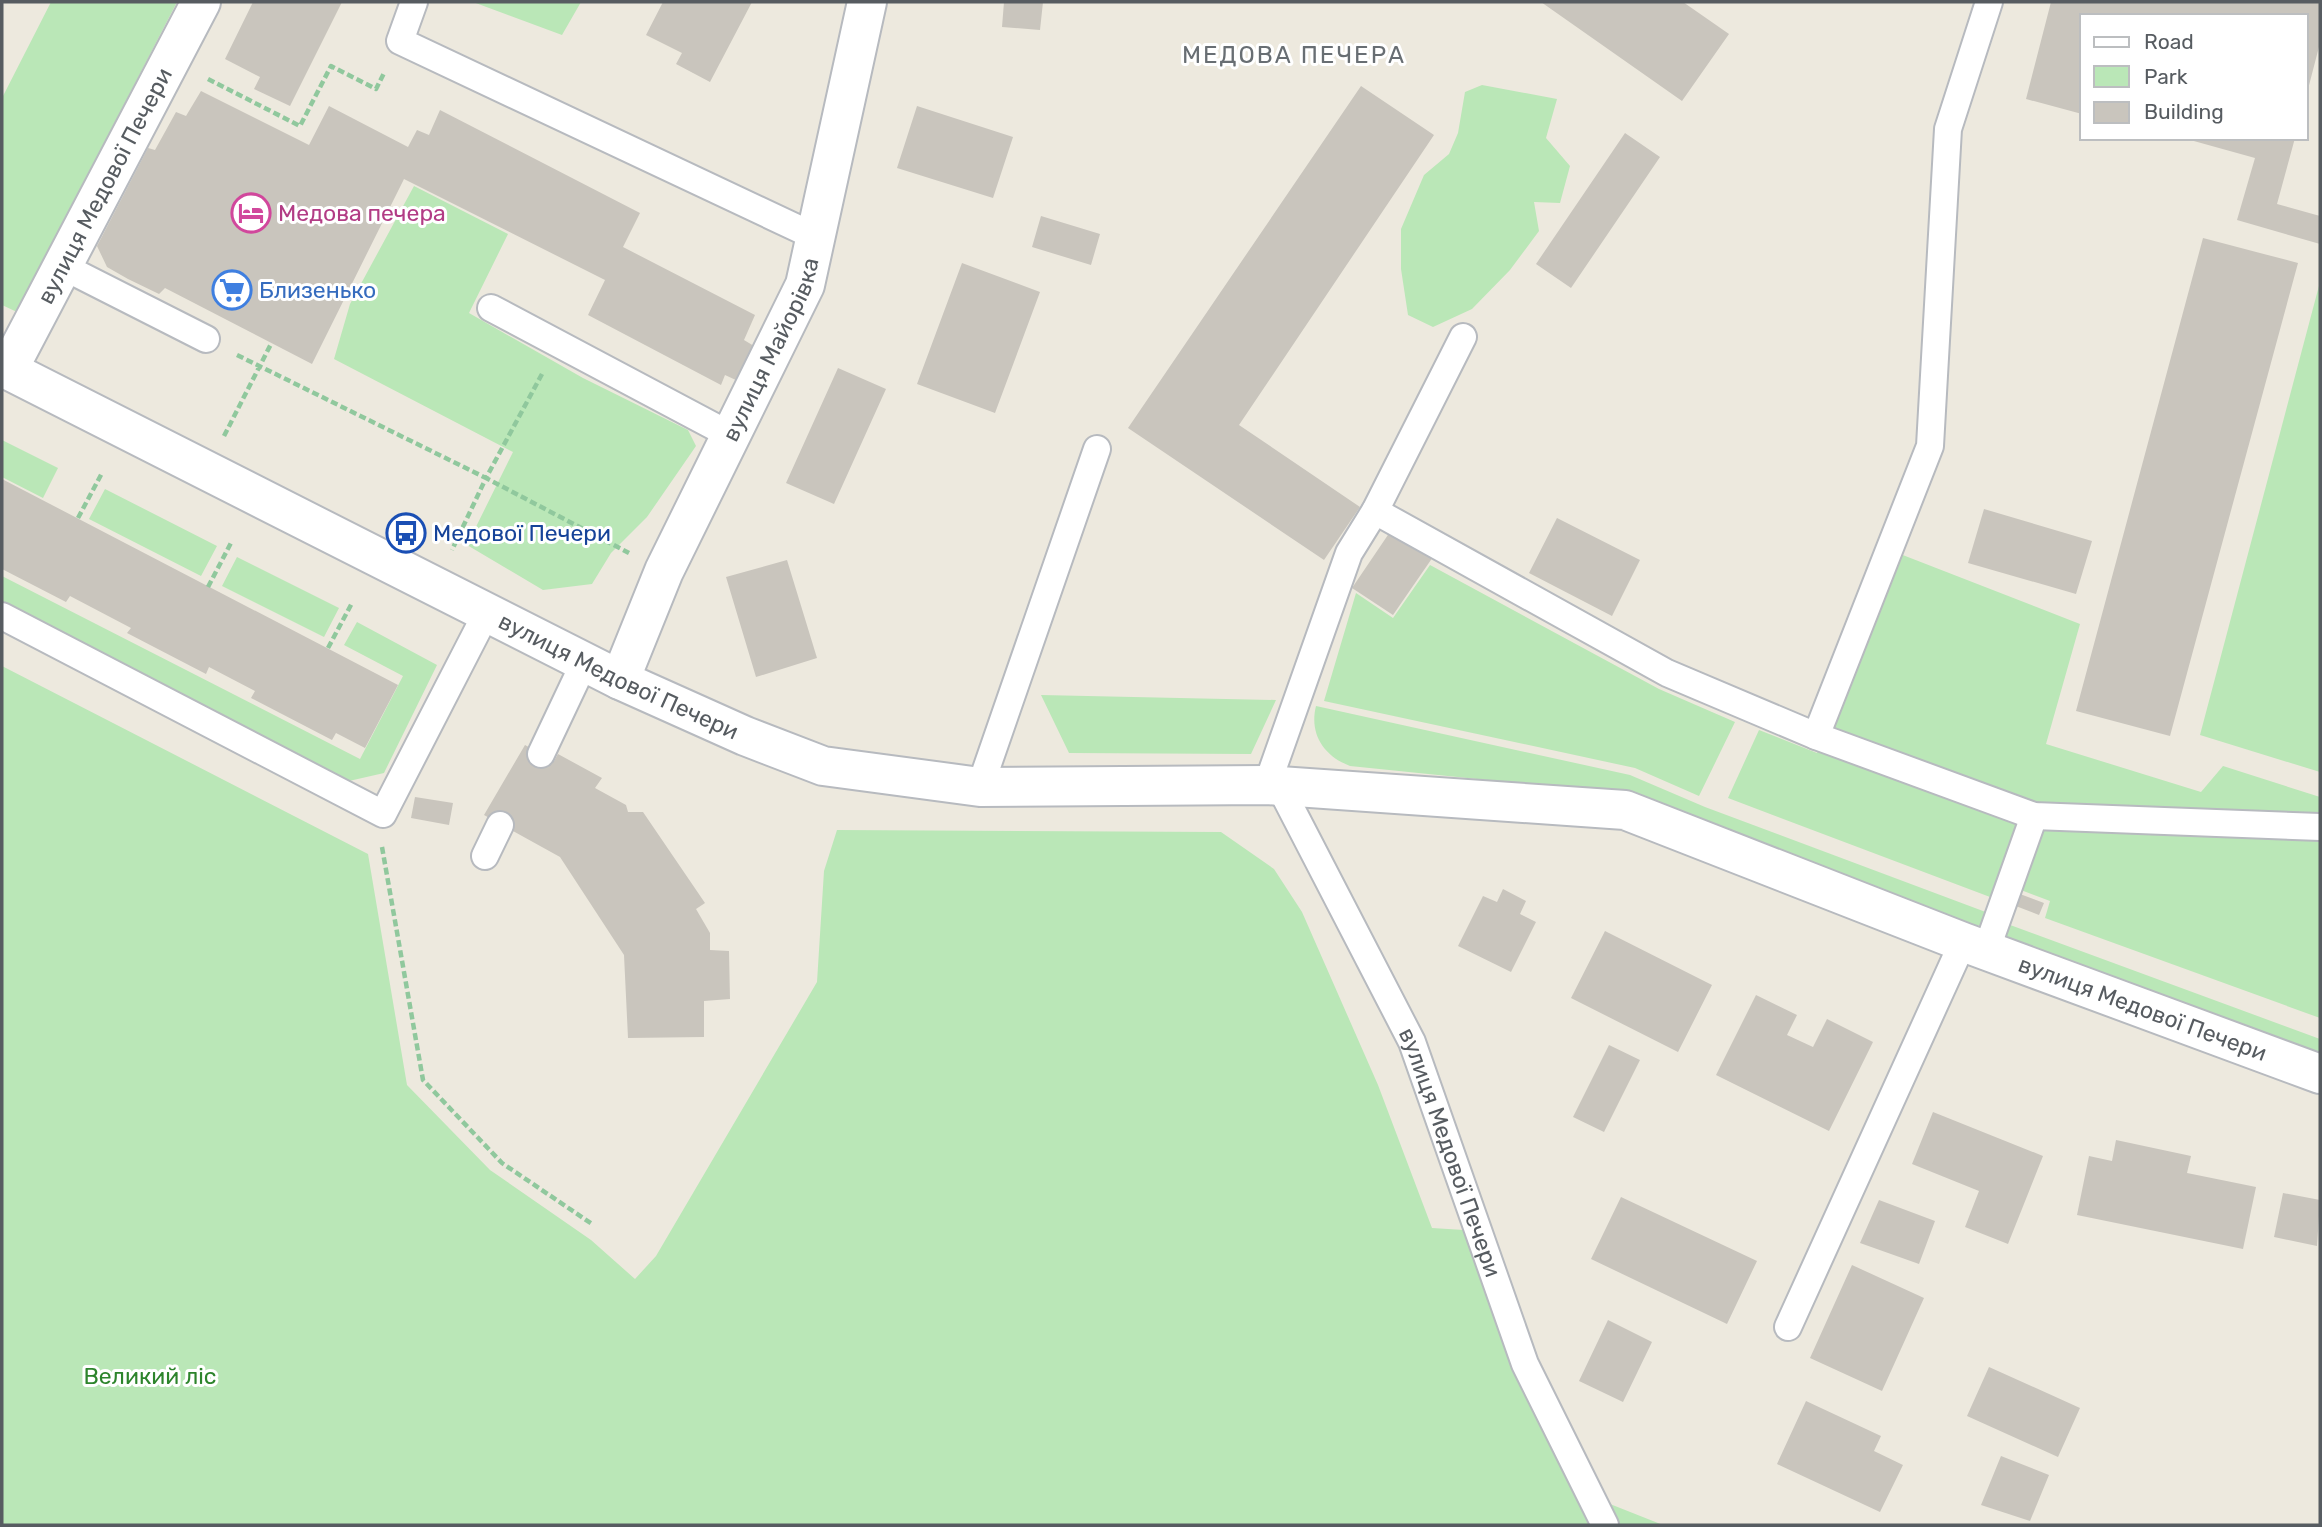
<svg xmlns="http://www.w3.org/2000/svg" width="2322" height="1527" viewBox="0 0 2322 1527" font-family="Rubik,sans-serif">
<rect width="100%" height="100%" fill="#ede9de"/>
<path fill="#bae7b7" d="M51 2H177L17 312 2 305V98Z
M473 2H581L562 35Z
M1482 85 1557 99 1546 138 1570 166 1560 203 1534 202 1539 231 1510 270 1472 309 1433 327 1408 315 1401 269V229L1424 175 1449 154 1458 133 1465 92Z
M414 186 508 234 469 313 583 378 688 430 696 446 647 517 611 553 592 584 543 590 467 545 513 452 334 359 350 304Z
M2320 282V772L2200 735Z
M2 440 58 468 43 498 2 477Z
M105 489 217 546 201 576 89 519Z
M1895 552 2080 624 2046 744 2201 792 2223 766 2320 797V1018L2045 918 2050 901 2005 884 1998 900 1728 798 1759 730 1817 753Z
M237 557 339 608 324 637 222 586Z
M1430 565 1659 689 1735 722 1699 796 1635 768 1324 701 1356 593 1393 618Z
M2 576 360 759 403 676 344 645 357 622 437 665 384 773 349 781 2 604Z
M2 666 368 854 407 1085 490 1170 591 1240 635 1279 656 1256 817 982 824 871 837 830 1221 832 1274 869 1302 912 1378 1085 1432 1228 1464 1230 1510 1364 1591 1525H2Z
M1041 695 1276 700 1251 754 1069 753Z
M1316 706 1630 775 1705 807 1999 917 1970 929 1632 795 1350 766C1324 756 1309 734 1316 706Z
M2002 922 2320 1039V1068L1991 949Z
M1610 1504 1663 1525H1620Z"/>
<path fill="#c9c5bd" d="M253 2H342L290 106 254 89 260 77 225 59Z
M663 2H752L710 82 676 64 682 53 646 35Z
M1004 2H1043L1040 30 1002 27Z
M1541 2H1683L1729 34 1682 101Z
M2051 2H2320V43L2307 93 2306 16H2082V114L2026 99Z
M1361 86 1434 135 1239 425 1360 507 1324 560 1128 428Z
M201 91 309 145 329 106 408 147 417 130 429 135 440 110 640 213 623 247 755 315 744 340 754 346 738 381 725 375 721 385 588 315 605 280 404 179 312 364 165 288 159 294 128 279 107 267 97 246 148 148 155 150 176 112 186 116Z
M917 106 1013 137 993 198 897 168Z
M1625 133 1660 157 1571 288 1536 264Z
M2183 138H2295L2277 204 2320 216V244L2237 220 2255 158Z
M1041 216 1100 234 1091 265 1032 247Z
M2203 238 2298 263 2170 736 2076 711Z
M962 263 1040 292 995 413 917 384Z
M838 368 886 389 834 504 786 483Z
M2 479 398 685 365 748 336 733 332 740 251 698 255 691 209 667 206 674 127 633 131 628 70 596 66 602 2 569Z
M1984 509 2092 541 2076 594 1968 563Z
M1557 518 1640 560 1612 616 1529 573Z
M1394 526 1435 554 1393 615 1352 588Z
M787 560 817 658 756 677 726 577Z
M525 745 554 761 558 754 602 778 595 788 626 805 628 812H643L705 903 696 909 710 933V950L729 951 730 999 704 1001V1037L628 1038 624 955 560 857 484 815Z
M415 797 453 803 449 825 411 818Z
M1503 889 1526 901 1520 914 1536 922 1511 972 1458 946 1483 896 1497 902Z
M2012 891 2044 903 2039 915 2008 903Z
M1605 931 1712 985 1678 1052 1571 998Z
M1756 995 1797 1015 1787 1035 1813 1047 1827 1019 1873 1042 1829 1131 1716 1075Z
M1609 1045 1640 1060 1604 1132 1573 1117Z
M1933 1112 2043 1156 2008 1244 1965 1227 1979 1191 1912 1164Z
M2116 1140 2191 1156 2187 1173 2256 1187 2243 1249 2077 1215 2089 1156 2112 1161Z
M2283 1193 2320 1200 2317 1246 2274 1237Z
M1621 1197 1757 1261 1727 1324 1591 1259Z
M1879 1200 1935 1221 1919 1264 1860 1243Z
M1852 1265 1924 1298 1882 1391 1810 1358Z
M1608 1320 1652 1342 1623 1402 1579 1381Z
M1989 1367 2080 1408 2058 1457 1967 1416Z
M1806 1401 1881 1436 1874 1451 1903 1465 1880 1512 1777 1464Z
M2001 1456 2049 1475 2030 1521 1981 1505Z"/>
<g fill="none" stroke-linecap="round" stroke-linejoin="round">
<g stroke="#b7babf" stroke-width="30">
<g id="service">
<path d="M414 2 400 41 816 237"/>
<path d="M62 266 206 339"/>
<path d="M491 308 732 436"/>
<path d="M1375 511 1667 673 1816 736 2034 816 2320 827"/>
<path d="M2 616 383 814 487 612"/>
<path d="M1816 736 1930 446 1948 129 1989 2"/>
<path d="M541 754 585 661"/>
<path d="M1267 785 1349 553 1375 511 1463 337"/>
<path d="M980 787 1097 449"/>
<path id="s1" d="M1280 787 1412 1042 1525 1364 1605 1525"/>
<path d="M485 856 500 825"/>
<path d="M1986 951 2034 816"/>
<path d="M1788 1327 1963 942"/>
</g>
</g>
<g stroke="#b7babf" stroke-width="42">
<g id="minor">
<path id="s2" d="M2 367 620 680 745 736 823 766 980 787 1267 785 1625 810 1963 942 2320 1074"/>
<path id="s3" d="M8 370 201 2"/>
<path id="s4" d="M620 680 664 571 805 285 867 2"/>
</g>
</g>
<path stroke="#90c89d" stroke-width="4.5" stroke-dasharray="7 3.5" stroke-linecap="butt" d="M208 79 300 126 331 66 376 89 384 73
M237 355 486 478 452 550
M542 374 486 478 629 553
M224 436 271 344
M78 518 102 473
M208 587 232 541
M328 648 352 603
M382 847 423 1080 502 1163 592 1224"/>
<use href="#service" stroke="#fff" stroke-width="26"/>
<use href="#minor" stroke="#fff" stroke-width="38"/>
</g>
<defs>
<g id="hotel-ring" transform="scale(2.0125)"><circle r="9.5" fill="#fff" stroke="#d1479c" stroke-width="1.5"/><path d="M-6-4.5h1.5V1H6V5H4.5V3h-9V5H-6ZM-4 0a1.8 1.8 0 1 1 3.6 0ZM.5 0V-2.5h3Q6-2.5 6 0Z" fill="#d1479c"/></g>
<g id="supermarket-ring" transform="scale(2.0125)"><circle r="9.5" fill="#fff" stroke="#3f7fe0" stroke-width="1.5"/><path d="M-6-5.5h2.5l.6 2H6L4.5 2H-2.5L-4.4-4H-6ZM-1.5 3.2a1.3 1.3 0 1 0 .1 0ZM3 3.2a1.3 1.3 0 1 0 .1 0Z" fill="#3f7fe0"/></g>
<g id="bus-ring" transform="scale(2.0125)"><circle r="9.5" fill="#fff" stroke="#1a4fb4" stroke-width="1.5"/><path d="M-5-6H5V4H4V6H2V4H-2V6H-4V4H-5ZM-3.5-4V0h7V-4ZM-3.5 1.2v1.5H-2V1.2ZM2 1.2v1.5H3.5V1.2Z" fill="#1a4fb4"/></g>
</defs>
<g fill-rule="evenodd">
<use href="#hotel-ring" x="251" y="213"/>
<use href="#supermarket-ring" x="232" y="290"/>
<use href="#bus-ring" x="406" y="533"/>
</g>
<g text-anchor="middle" stroke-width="6" stroke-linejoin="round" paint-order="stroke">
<g font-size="23" fill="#575c61" stroke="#fff">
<text dy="8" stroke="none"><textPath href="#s3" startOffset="208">вулиця Медової Печери</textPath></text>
<text dy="8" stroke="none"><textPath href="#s4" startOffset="364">вулиця Майорівка</textPath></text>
<text dy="8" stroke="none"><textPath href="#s2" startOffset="690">вулиця Медової Печери</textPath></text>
<text dy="8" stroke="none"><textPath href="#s2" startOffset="2272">вулиця Медової Печери</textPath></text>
<text dy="8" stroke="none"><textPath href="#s1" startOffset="404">вулиця Медової Печери</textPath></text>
</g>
<g font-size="23" fill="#b23c85" stroke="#fff" text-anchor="start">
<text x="278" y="221">Медова печера</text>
</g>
<g font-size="23" fill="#366cbe" stroke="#fff" text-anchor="start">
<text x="259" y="298">Близенько</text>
</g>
<g font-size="23" fill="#164399" stroke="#fff" text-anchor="start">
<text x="433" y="541">Медової Печери</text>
</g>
<g font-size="23" fill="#2d842c" stroke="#fff">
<text x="150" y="1384">Великий ліс</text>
</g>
<g font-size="24" letter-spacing="2" fill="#686e73" stroke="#fff">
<text x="1294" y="63">МЕДОВА ПЕЧЕРА</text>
</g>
</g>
<rect width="2322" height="1527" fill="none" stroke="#575c61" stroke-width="7"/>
<rect x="2080" y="14" width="228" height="126" fill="#ffffff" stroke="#bcbec0" stroke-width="2"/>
<rect x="2094" y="37" width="35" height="10" fill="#ffffff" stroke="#bcbec0" stroke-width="2"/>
<text x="2144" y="49" font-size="21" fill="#575c61">Road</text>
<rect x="2094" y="66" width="35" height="21" fill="#bae7b7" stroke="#bcbec0" stroke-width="2"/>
<text x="2144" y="84" font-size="21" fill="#575c61">Park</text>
<rect x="2094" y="102" width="35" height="21" fill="#c9c5bd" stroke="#bcbec0" stroke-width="2"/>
<text x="2144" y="119" font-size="21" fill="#575c61">Building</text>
</svg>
